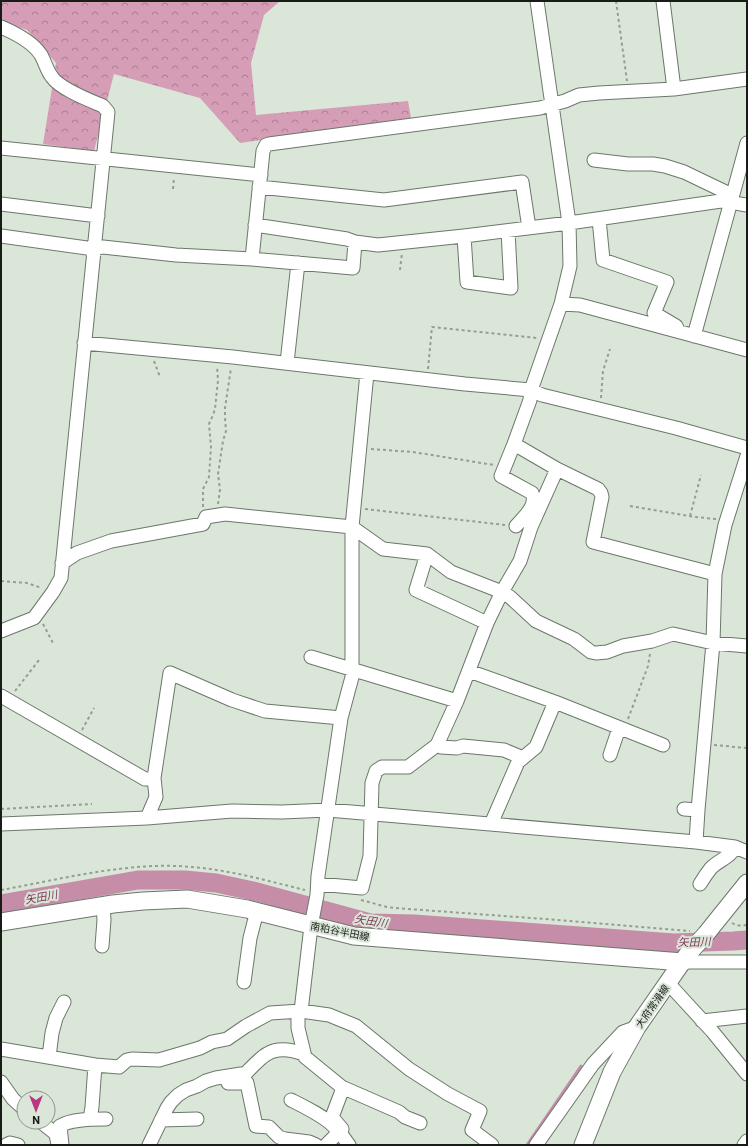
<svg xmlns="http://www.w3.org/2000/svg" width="748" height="1146" viewBox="0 0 748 1146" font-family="Roboto,'Noto Sans JP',sans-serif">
<defs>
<pattern id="forest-crowns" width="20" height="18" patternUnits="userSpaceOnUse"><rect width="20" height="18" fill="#d69db6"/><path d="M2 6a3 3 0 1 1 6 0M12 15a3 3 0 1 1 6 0" fill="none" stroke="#ad7f93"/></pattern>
</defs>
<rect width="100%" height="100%" fill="#dae6d8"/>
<path fill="url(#forest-crowns)" d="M1 1H280L264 15 251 63 256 115 408 101 411 118 240 143 200 98 114 74 94 151 43 144 56 63 27 30 1 21Z"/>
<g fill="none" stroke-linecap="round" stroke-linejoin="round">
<path stroke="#c58da7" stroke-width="3" d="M527 1145 581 1066"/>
<path stroke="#c58da7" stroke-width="19" d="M1 904 138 880H185L216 883 253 891 370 923 414 924 674 943 733 941 747 940"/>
<g stroke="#6c776b" stroke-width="15">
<path id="minor" d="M537 1 569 223 570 266 561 304 531 390 530 400 514 444 557 469 598 489 601 493 602 497 593 542 715 574
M663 1 674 89
M1 27C15 33 33 42 41 55 45 62 47 71 52 77 60 89 89 100 103 106L108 112 61 578 53 592 34 618 1 631
M747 79 674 89 599 93 579 95 565 101 540 108 269 144 266 145 263 151 252 259 353 268 355 242 378 245 464 236 569 223 721 201C730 201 738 204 747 205
M1 148 261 175
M594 160 628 164H653L665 166 684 172 732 195
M259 187 384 200 522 182 529 228
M1 204 98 216
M599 219 603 260 667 282 654 313 676 326 677 328
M255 225 347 239 355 242
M1 236 94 249 103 247 176 255 252 259
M464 236 467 282 511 288 508 231
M561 304 580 305 747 350
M694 336 747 143
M84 343 233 357 465 384 531 390 542 395 676 428 747 448
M287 363 298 263
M514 444 501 476 532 493C538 505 524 517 516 526
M427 554 416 590 487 623
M62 563 77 553 111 541 203 524 206 517 225 514 352 527 383 549 427 554 451 572 502 592 510 597 536 621 574 639 591 652 596 653 607 652 623 646 652 641 673 634 713 643 747 646
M311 657 457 701
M469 671 555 702 663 745
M1 696 145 779 154 778 156 797 147 818
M437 745 441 747 457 748 463 746 504 750 523 758
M610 755 619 728
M154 778 170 673 232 700 265 711 341 718
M684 809 698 810
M1 824 147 818 232 811 282 812 328 810 696 842 735 847 747 852
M491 824 518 762 536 747 555 702
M696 842 698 810 713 643 715 574 725 525 747 456
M318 884 362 888 370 856 372 783 376 771 382 767H408L437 745 457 701 487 623 502 592 520 561 531 527 557 469
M700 884C703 879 707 873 711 868 719 860 731 857 735 847
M102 946 104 920 103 905
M683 962H747
M244 982 250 938 257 911
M668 983 712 1031 747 1074
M298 1011V1028L305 1057 343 1088 332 1117 342 1129 341 1134H337L326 1145
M301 1011 311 926 317 895 318 876 341 718 352 677V527L367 373
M702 1021 747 1016
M1 1049 95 1065 119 1067 127 1060 132 1059 159 1060 200 1048 212 1042 227 1039 246 1026 270 1013 301 1011 329 1015 356 1026 409 1069 448 1094 480 1111 472 1130 492 1145
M49 1057 52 1033 56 1018 64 1002
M1 1082 13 1099 24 1109
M228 1083H247L256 1126 269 1127 279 1137 285 1139 309 1142 316 1145
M343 1088H344L399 1112 405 1117 420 1123
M291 1100C303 1106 328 1118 336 1129
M90 1119 92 1107 95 1065
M161 1120 197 1119
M41 1122 56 1134 58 1145
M341 1134 349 1145
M6 1145 10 1143 18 1145
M62 1145 60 1126C71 1119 92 1119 106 1119
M149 1145 167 1108 171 1102 178 1095 186 1090 197 1086 206 1081 216 1078 241 1074 246 1073C251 1068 261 1057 267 1054 278 1047 293 1050 304 1054
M536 1145 593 1064 623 1032 637 1027
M744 1145 747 1141"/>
</g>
<g stroke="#6c776b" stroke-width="19">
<path id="major" d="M1 922 113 904 143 901 187 899 247 909 354 936 631 958 683 962
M583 1145 612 1072 637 1027 687 955 706 934 747 883"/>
</g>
<path stroke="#959e94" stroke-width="2" stroke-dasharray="3 3" stroke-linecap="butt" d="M616 1 627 81
M173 189 174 178
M400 270 402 253
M154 361 160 377
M428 369 432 327 537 338
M601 398 603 371 610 349
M371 449 413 452 494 465
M218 504 220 490 218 474 223 441 226 431 225 418V408L231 368
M630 506 695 517 716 519
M203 507V489L209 477 211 447 209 424 213 415 215 409 218 380 217 366
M365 509 505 525
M690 516 701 475
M1 581 27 583 42 588
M43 624 53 643
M15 691 39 660
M628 719 648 666 650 654
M82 730 94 708
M714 745 747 748
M1 809 92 804
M1 890C62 879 130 861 192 867 230 870 268 881 305 890
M361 900 387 907 395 908 545 919 690 931
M732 923C737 926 742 926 747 925"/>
<use href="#minor" stroke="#fff" stroke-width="13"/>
<use href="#major" stroke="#fff" stroke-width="17"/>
</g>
<g text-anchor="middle" stroke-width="4" stroke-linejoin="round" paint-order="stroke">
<g font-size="10" fill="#181c17" stroke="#dae6d8">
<text transform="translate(340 931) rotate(11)" y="4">南粕谷半田線</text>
<text transform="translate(652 1006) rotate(-55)" y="4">大府常滑線</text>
</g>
<g font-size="11" font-style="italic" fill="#7d375b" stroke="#dae6d8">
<text transform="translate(41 897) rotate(-10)" y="4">矢田川</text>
<text transform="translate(371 921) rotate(9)" y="4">矢田川</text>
<text transform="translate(694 942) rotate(-2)" y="4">矢田川</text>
</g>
</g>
<rect width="748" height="1146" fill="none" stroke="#181c17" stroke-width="4"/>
<g transform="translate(36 1110) rotate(180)"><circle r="19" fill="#dae6d8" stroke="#8c958b"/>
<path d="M0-3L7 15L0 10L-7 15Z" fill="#ba3880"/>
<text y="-6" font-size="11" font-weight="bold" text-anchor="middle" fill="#181c17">N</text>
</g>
</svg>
